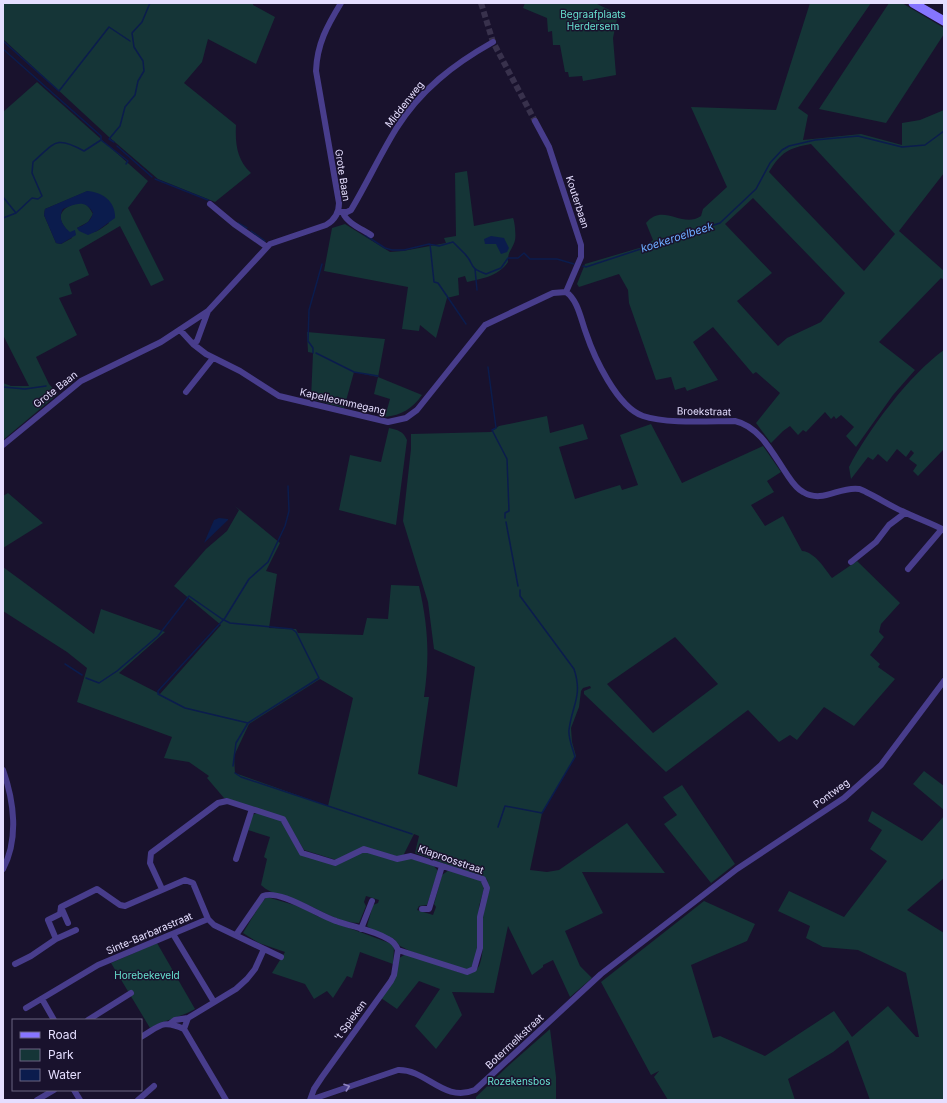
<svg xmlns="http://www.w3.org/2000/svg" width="947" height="1103" viewBox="0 0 947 1103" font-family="Inter,sans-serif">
<rect width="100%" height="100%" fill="#19122d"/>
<path fill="#153537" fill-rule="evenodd" d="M3 3H253V5L275 17 256 64 208 39 202 62 184 83 236 125C235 144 237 160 251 173L215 202 158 179 109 137 3 39Z
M525 3H595L618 14 613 38 616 75 583 81 582 76 569 77 568 72H565L560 45H553L552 31 548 32 547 18 523 8Z
M810 3H871L798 108 808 115 803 140 861 134 902 145V123L920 120 944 110V173L899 231 944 271V280L941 278 879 342 915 370 893 395 856 447 846 436 854 427 841 415 836 419 834 416 831 419 825 412 806 432 803 430 798 435 790 426 783 431 771 443 756 423 780 393 756 372 753 374 713 327 693 342 718 380 687 391 685 387 675 390 671 377 656 380 629 303 628 290 619 274 579 287 577 284 585 264 646 246 653 240 646 223C663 202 682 229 701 216L703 209 727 187 691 107 776 110ZM811 144 895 234 864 271 769 172C781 152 789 148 811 144ZM753 198 845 293 821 322 787 338 778 346 737 301 772 273 725 224Z
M889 3H902L944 28V34L886 123 819 109Z
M37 82 148 181 128 208 164 280 151 286 120 226 79 250 89 275 69 284 72 294 59 298 77 335 36 357 49 384 58 394 3 440V383L11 386H29L3 335V112ZM88 191 109 223C98 231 90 238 77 228L88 222 93 214C90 209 87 203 82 203 73 202 58 210 61 220 63 227 69 231 72 238L61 244 56 243 44 215 45 209Z
M467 171 474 226 513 218C515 222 516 236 515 240 513 249 507 252 508 262 499 276 481 279 467 282L465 276 458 278 459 295 447 298 436 338 420 325 419 331 402 329 408 287 324 271 332 228 345 224 390 252 403 251 446 243 444 238 456 236 455 173Z
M307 332 385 339 378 377 422 395C412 409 402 415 385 417L390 399 374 394 378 377 354 372 344 408 311 399 313 353 308 352Z
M944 350V449L918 476 913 471 917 465 909 459 914 453 911 450 906 457 897 449 887 462 878 454 873 460 868 457 851 479 849 467C868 430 910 374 944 350Z
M547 416 550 433 583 424 588 439 559 447 575 499 620 485 622 490 638 485 620 435 651 424 682 483 763 446 781 472 767 481 774 492 751 505 765 526 783 516 802 551C815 552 825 569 832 578L857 561 900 603 881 624 879 632 884 637 870 655 880 664 878 667 895 679 854 726 824 707 797 740 790 735 779 742 748 710 666 772 584 694V691L591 688 590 686 583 688 581 691 579 707 571 728 572 742 576 756 542 813 530 870 547 872 559 870 627 823 665 873 582 872 603 913 565 931 580 966 592 978 570 997 553 960 543 965V967L532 975 508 926 494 993 452 992 462 1015 436 1049 415 1026 440 989 419 981 397 1009 381 998 399 958 406 954 464 974C470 973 476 972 479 966 485 951 482 934 483 919 483 905 490 894 487 879L415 853 419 836 414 834 403 856 396 857 372 849 336 860 304 850 284 817 224 798 207 778 209 776 189 762 164 758 172 737 77 702 87 668 67 652 3 611V567L94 634 101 609 165 632 119 673 160 694 221 625 174 586 206 549 227 531 239 510 235 506 280 543 266 571 277 574 269 628 296 629 298 633 363 635 367 618 388 619 391 585 419 586C428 626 430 655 424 697H429L418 774 457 787 475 667 434 649 428 602 403 521 411 449V434L491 432 499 426ZM675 637 718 684 653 733 607 684ZM320 679 353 698 328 806 235 773 234 756 249 724Z
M389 428C398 430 403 431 407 440L396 525 339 510 350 455 381 462Z
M8 493 43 523 3 548V496Z
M924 771 944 786V810L913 784Z
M682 785 735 864 711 883 664 824 677 815 663 797Z
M872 811 922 841 944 816V878L907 910 944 933V1100H870L848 1040 833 1052 788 1079 795 1100H668L654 1077 659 1071 651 1075 601 982 704 901 755 924 747 941 691 965 713 1038 720 1036 765 1056 834 1011 852 1037 888 1006 916 1037H919L906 973 858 950 823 947 806 938 810 926 778 911 789 891 844 917 887 861 870 849 882 830 868 821Z
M257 813 281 820 297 849 332 864 362 853 369 852 409 858 434 866 438 871 427 905 419 906 417 910 433 915 436 907 434 904 442 875 449 870 481 881 484 889 479 906 478 949 473 966 467 970 458 968 410 951 400 946 394 939 372 930 367 926 373 905 378 903 379 900 366 896 364 902 366 906 359 923C339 923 322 911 304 903 290 897 271 895 261 885L267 859 264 857 270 837 248 830 252 815Z
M267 897 301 907 317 916 392 944 394 948 393 964 360 952 352 978 347 976 333 998 327 991 314 999 305 984 272 973 285 952 259 943 243 933 261 903Z
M157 943 195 1009C181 1017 165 1020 150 1028L111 963Z
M550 1029 556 1077V1100H476V1097L507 1067Z"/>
<path fill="#0b1c4d" d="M87 191C103 192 116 202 115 218L97 231 88 235 79 231 77 228C84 225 91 222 93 213 85 199 76 204 63 209 58 218 62 225 70 232L75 230 76 235 61 244 56 243 44 215 45 209Z
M491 236 504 238 509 248 507 252 501 254 496 244H485L484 239Z
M219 518 228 519V520L204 543 214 520Z"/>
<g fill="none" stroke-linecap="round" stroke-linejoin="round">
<path stroke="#0b1c4d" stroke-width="1.5" d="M3 41 59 91 109 27 130 41
M3 49 101 136V140L128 161 126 164
M114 142 109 139 120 126 125 107 135 95 138 81 144 71 143 61 134 47 132 33 142 22 150 3
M117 146 152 177
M155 179 208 200
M3 197 16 213 3 218
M16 213 32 198 38 199 42 196 32 173 33 162C55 143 55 135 84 151L101 140
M238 223 247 228
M251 231 265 241
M365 235 385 248 392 250H404L429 244 439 246 453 242C458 247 461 250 465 254 476 266 467 267 486 274L501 268 508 258H518L524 253 530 259H557L574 264
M430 244 434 282 438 283 466 324
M583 266 586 267 720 223 756 189 770 163 782 150 789 146 815 140 858 136 902 147 925 145 944 131
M475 269 477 290
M313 353V348L308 341 309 310 322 264
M316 353 354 372 378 376
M488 367 496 428 492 430 507 459 509 511 505 513V518
M3 387 25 389 46 386
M506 522 518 586
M65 664 82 675
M86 678 99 683 117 671 158 636 189 596 222 619 230 623 292 629 296 632 319 678 248 723
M233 766 236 743 248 723 185 708 158 694V691L225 618 249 579 268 562 285 526 289 511 288 486
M235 773 241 777 412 834
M498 827 505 806 542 813 575 757C573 749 568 738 569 730 572 705 583 696 574 669L520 596V590"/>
<path stroke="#38314c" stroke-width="6" stroke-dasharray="6 3" stroke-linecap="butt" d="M481 3 493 42 535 121"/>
<path stroke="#483d8c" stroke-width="6" d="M535 121 549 147 581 245V257L566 292
M210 204 234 224 267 247
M338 212H347L351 210C367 183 380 155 396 129 420 90 454 64 493 42
M343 213C347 223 362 229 371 235
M181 331 193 344 206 354 240 371 279 396 388 422 406 418 417 410 485 325 553 293 566 292C578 300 581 320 586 333 594 357 617 407 643 416 666 424 710 421 735 421 761 427 774 456 788 476 792 482 797 489 803 492 823 504 839 486 859 489 865 490 894 508 902 511 916 518 931 523 944 530
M193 344 197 341 208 311
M186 392 213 358
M3 445 81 381 161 342 208 311 270 244 326 225C335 220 339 213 339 203L316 71C317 44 327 26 341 3
M851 562 876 542 889 525 905 513
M908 569 942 529
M3 770C14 801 19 839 3 869
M236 859 252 809
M162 889 150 863 151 853 218 803 227 801 283 819 302 853 335 863 364 849 397 859 411 856 483 879 487 888 480 917V948L474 969 467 972 398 950C396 945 393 941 388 939 373 930 353 927 336 921 319 916 280 889 263 896L236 935
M61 907 68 923
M422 909H429L442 866
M361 929 372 901
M76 930 56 939 48 920 60 914 61 907 97 889 120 905 125 906 185 880 193 883 208 919 214 925 281 957
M173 934 214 1002
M15 964 31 956 56 939
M42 999 54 1020
M26 1008 98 965 208 919
M88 1020 131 993
M171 1023 175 1020 188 1018
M184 1029 188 1018 236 989 247 979 255 969 264 949
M184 1029 226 1100
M141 1037C160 1026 162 1019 184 1029
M74 1090 80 1100
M37 1100 54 1090
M138 1100 154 1086
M310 1100 398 1070C427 1069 443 1103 475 1090L601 974 737 869 844 798 881 765 944 681
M310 1100 314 1089 322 1077 391 981 394 975 398 950"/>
<path stroke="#8675ff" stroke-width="9" d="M913 3 944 21"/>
</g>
<defs><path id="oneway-chevron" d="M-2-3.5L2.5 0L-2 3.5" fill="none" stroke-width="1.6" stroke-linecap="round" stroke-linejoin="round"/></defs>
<use stroke="#8f85c0" href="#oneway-chevron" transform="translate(347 1087) rotate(-19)"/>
<g text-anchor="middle" stroke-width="3" stroke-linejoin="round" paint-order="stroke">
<g font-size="10" fill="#67e2d0" stroke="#19122d">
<text x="593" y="18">Begraafplaats<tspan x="593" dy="12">Herdersem</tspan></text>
<text x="147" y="979">Horebekeveld</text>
<text x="519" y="1085">Rozekensbos</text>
</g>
<g font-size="10" fill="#e5deff" stroke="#19122d">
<text transform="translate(404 104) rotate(-52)" y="4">Middenweg</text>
<text transform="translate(343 175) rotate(81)" y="4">Grote Baan</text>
<text transform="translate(578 202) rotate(72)" y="4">Kouterbaan</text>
<text transform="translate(55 389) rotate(-38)" y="4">Grote Baan</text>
<text transform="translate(343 401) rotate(13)" y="4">Kapelleommegang</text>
<text transform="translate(704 411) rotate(1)" y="4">Broekstraat</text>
<text transform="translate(831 793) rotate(-36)" y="4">Pontweg</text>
<text transform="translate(451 859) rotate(19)" y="4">Klaproosstraat</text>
<text transform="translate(149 933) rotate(-23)" y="4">Sinte-Barbarastraat</text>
<text transform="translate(350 1020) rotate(-54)" y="4">'t Spieken</text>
<text transform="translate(514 1041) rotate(-43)" y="4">Botermelkstraat</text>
</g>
<g font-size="11" font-style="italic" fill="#6cacff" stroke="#19122d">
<text transform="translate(677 237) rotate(-18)" y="4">koekeroelbeek</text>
</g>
</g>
<rect width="947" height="1103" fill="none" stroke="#e5deff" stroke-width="8"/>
<rect x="12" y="1019" width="130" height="72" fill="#19122d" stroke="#6b6481"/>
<rect x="20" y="1032" width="20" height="6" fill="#8675ff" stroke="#6b6481"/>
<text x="48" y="1039" font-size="12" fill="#e5deff">Road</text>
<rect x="20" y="1049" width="20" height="12" fill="#153537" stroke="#6b6481"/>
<text x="48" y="1059" font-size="12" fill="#e5deff">Park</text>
<rect x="20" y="1069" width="20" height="12" fill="#0b1c4d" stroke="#6b6481"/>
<text x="48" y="1079" font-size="12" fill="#e5deff">Water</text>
</svg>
